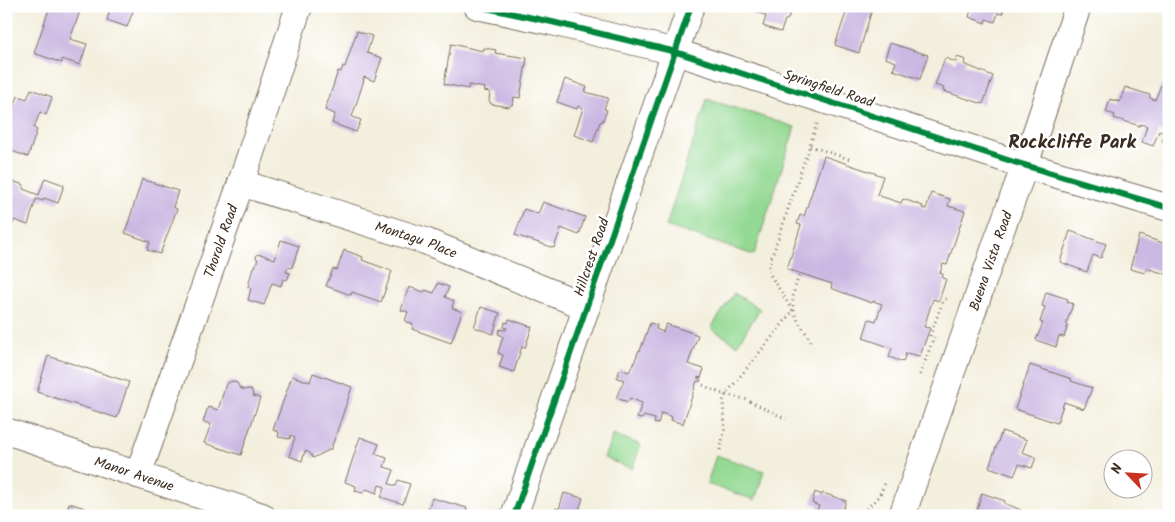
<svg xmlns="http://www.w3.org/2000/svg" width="1175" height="522" viewBox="0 0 1175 522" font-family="Kalam,sans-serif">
<rect width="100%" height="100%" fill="#fff"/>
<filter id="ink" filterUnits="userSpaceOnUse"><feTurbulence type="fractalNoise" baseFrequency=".02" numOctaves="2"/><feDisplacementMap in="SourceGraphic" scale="10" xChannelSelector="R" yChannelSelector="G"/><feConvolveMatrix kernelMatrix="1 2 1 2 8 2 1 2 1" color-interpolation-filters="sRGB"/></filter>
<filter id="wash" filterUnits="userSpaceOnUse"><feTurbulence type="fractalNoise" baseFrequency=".0096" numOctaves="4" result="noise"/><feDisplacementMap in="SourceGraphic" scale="20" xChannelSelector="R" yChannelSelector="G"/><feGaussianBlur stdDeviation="1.12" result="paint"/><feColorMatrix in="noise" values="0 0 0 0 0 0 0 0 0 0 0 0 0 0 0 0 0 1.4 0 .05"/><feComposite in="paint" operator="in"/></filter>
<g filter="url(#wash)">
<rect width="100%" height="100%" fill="#f3efdd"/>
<path fill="#93d993" stroke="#678258" d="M707 99 795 127 754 255 666 226Z
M734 293 760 309 737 345 711 328Z
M613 434 641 445 632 469 604 458Z
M716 455 764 471 755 500 707 484Z"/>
<g id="blocks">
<path fill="#cbb8e2" d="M50 6H82L70 39 87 44 80 65 62 59V63L34 53Z
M103 6H135L127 27 107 20 110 9Z
M759 6H789L791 10 788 19 785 20 781 32 763 26 766 16 757 12Z
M828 6H873L859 53 835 45 846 13Z
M972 6H1005L1002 14 998 13 995 22 986 19 985 23 969 17Z
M357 31 372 36 367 53 382 58 374 81 364 77 363 80H364L352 117 361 120 356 132 332 123 335 114 325 110 338 71 341 72 343 66 345 67Z
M890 43 928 55 920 79 893 70 896 62 885 58Z
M451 44 483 51 484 48 496 50 495 53 527 58 520 98 514 97 513 104 509 107 491 104 489 100 490 92 484 91 485 88 469 85 468 89 444 84Z
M957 57 966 60 964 64 993 76 983 104 943 91 944 88 935 85 945 58 956 62Z
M565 79 587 87 585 92 608 98 604 109 607 110 606 113 602 122H600L593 142 574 135 583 108 578 106 577 109 557 102Z
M1161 85 1169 87V143L1162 141 1165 133 1159 131 1153 146 1142 142 1147 126 1140 124V126L1114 118 1115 115 1106 112 1110 99 1120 102 1125 87 1150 95V98L1155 100Z
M31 89 52 97 46 115 40 112 34 128 37 130 28 157 6 149V128L18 96 27 99Z
M824 156 883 176 877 195 901 203 903 199 923 206 922 208 926 209 931 193 950 199 948 206 965 211 947 265 943 264 940 273 943 274 942 278 946 279 939 301 933 299 924 327 930 328 920 356 906 353 903 362 889 357 892 348 863 338 869 319 876 321 882 304 873 301 872 303 844 293 831 288 832 284 787 269 801 225 797 224 800 215 804 216Z
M45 178 64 185 58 203 44 198 43 201 36 199 28 225 14 220 13 224 6 222V179L24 185 23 189 39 195Z
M142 179 178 191 173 207 177 209 160 254 147 250 150 242 125 233Z
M543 202 585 217 579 235 561 228 554 248 515 235 524 209 538 214Z
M1070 231 1106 244 1101 258 1093 255 1087 272 1060 262Z
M1139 235 1169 245V275L1146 268 1145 273 1130 269Z
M281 240 299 246 292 268 288 267 286 272 290 273 287 280 283 279 281 286 272 283 264 305 248 300 251 288 248 287 253 267H255L258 259 256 258 257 254 259 255 260 254 275 259Z
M344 250 363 257 362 260 392 271 381 302 352 292 351 295 326 286 333 269 337 270Z
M438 283 449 287 445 297 454 301 452 308 462 312 451 343 412 329 413 324 405 321 408 312 401 310 409 287 424 292 425 290 434 293Z
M1046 292 1068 299 1067 302 1073 304 1066 324 1068 325 1064 337 1059 336 1056 347 1036 340 1043 323 1040 322 1045 307 1042 306Z
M481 307 500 313 493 334 474 327Z
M509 319 532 327 525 348 522 347 521 349 514 372 499 367 503 355 498 353 503 336 498 334 500 329 506 330 507 328 504 327 505 322 508 323Z
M650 323 657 325 656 329 663 332 666 324 698 335 688 364 704 369 701 378 698 377V379L701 380 700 382 697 381 696 384 683 424 671 420 672 417 661 413 658 424 654 423 655 419 644 416 642 419 637 418 642 403 630 398 628 402 616 398 624 380 617 378 620 369 629 372 634 363 639 350 640 351Z
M48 356 129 382 117 418 37 392Z
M1030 365 1072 379 1071 381 1092 388 1084 409 1064 402 1057 423 1015 409Z
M313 373 352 387 331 449 313 458 310 453 305 451 302 461 289 456 295 437 291 435 290 439 278 437 279 432 273 430 292 376 310 382Z
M232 381 237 383 240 388 244 390 248 389 252 390 253 396 260 398 241 455 204 443 211 424 203 422 208 407 218 410 226 384Z
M1002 431 1027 440 1022 452 1036 457 1032 468 1019 464 1014 476 989 467Z
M360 437 379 444 375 454 387 458 384 467 394 470 389 484 396 486 398 480 410 484 403 504 381 497 385 487 379 485 377 493 366 489 363 493 355 491 356 486 345 482Z
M815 492 822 495 823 493 846 501 842 512 850 516H818V514L816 513 819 506 812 503Z
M564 493 583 498 577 516 554 515 556 508 559 509Z
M982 493 1005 501 1004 503 1021 510 1019 516H975Z
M432 498 467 508 465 514 468 516H426Z
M69 503 85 508 83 513 91 516H66Z"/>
</g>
</g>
<g filter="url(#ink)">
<use href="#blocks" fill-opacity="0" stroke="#7b6f61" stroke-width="1"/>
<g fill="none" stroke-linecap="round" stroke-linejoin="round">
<g stroke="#7b6f61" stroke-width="28">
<g id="minor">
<path d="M477 6 552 22 676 52 1014 162 1169 208"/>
<path id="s1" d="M241 183 425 241 587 307"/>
<path id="s2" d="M6 431 262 516"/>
<path id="s3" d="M138 475 241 183 299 6"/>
<path d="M514 516 691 6"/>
<path id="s4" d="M902 516 996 244 1025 165 1078 6"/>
</g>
</g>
<path stroke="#7b6f61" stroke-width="3" stroke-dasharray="1 4" stroke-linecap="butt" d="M810 146 852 160
M799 276C786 310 795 315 812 343
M930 336 943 301 947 298
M920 375 934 337
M703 385 719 393 745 399 786 419
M720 450 725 428 723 401 726 394 793 311 769 273V265L818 121
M860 516 879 496 886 481"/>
<use href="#minor" stroke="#fff" stroke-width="26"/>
<g stroke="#fff" stroke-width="9">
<path id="cycleway" d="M477 6 552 22 676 52 1014 162 1169 208
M514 516 691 6"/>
</g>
<use href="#cycleway" stroke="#00873e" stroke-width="6"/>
</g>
</g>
<g text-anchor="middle" stroke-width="5" stroke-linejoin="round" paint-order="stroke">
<g font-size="14" fill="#3b2a1e" stroke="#fff">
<text transform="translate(829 88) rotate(18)" y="5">Springfield Road</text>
<text dy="5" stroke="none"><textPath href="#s1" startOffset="184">Montagu Place</textPath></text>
<text dy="5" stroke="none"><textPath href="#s3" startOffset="248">Thorold Road</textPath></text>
<text transform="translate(591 257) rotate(-71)" y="5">Hillcrest Road</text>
<text dy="5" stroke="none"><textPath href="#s4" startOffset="270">Buena Vista Road</textPath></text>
<text dy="5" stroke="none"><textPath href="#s2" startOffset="135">Manor Avenue</textPath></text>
</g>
<g font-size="19" font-weight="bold" fill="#3b2a1e" stroke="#fff">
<text x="1072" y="148">Rockcliffe Park</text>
</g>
</g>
<rect width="1175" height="522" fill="none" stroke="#fff" stroke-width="25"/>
<g transform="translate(1128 474) rotate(295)"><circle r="24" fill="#ffffff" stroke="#b1aaa5"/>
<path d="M0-4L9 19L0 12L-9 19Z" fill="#c8321e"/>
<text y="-8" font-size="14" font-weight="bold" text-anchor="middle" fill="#3b2a1e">N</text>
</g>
</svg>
